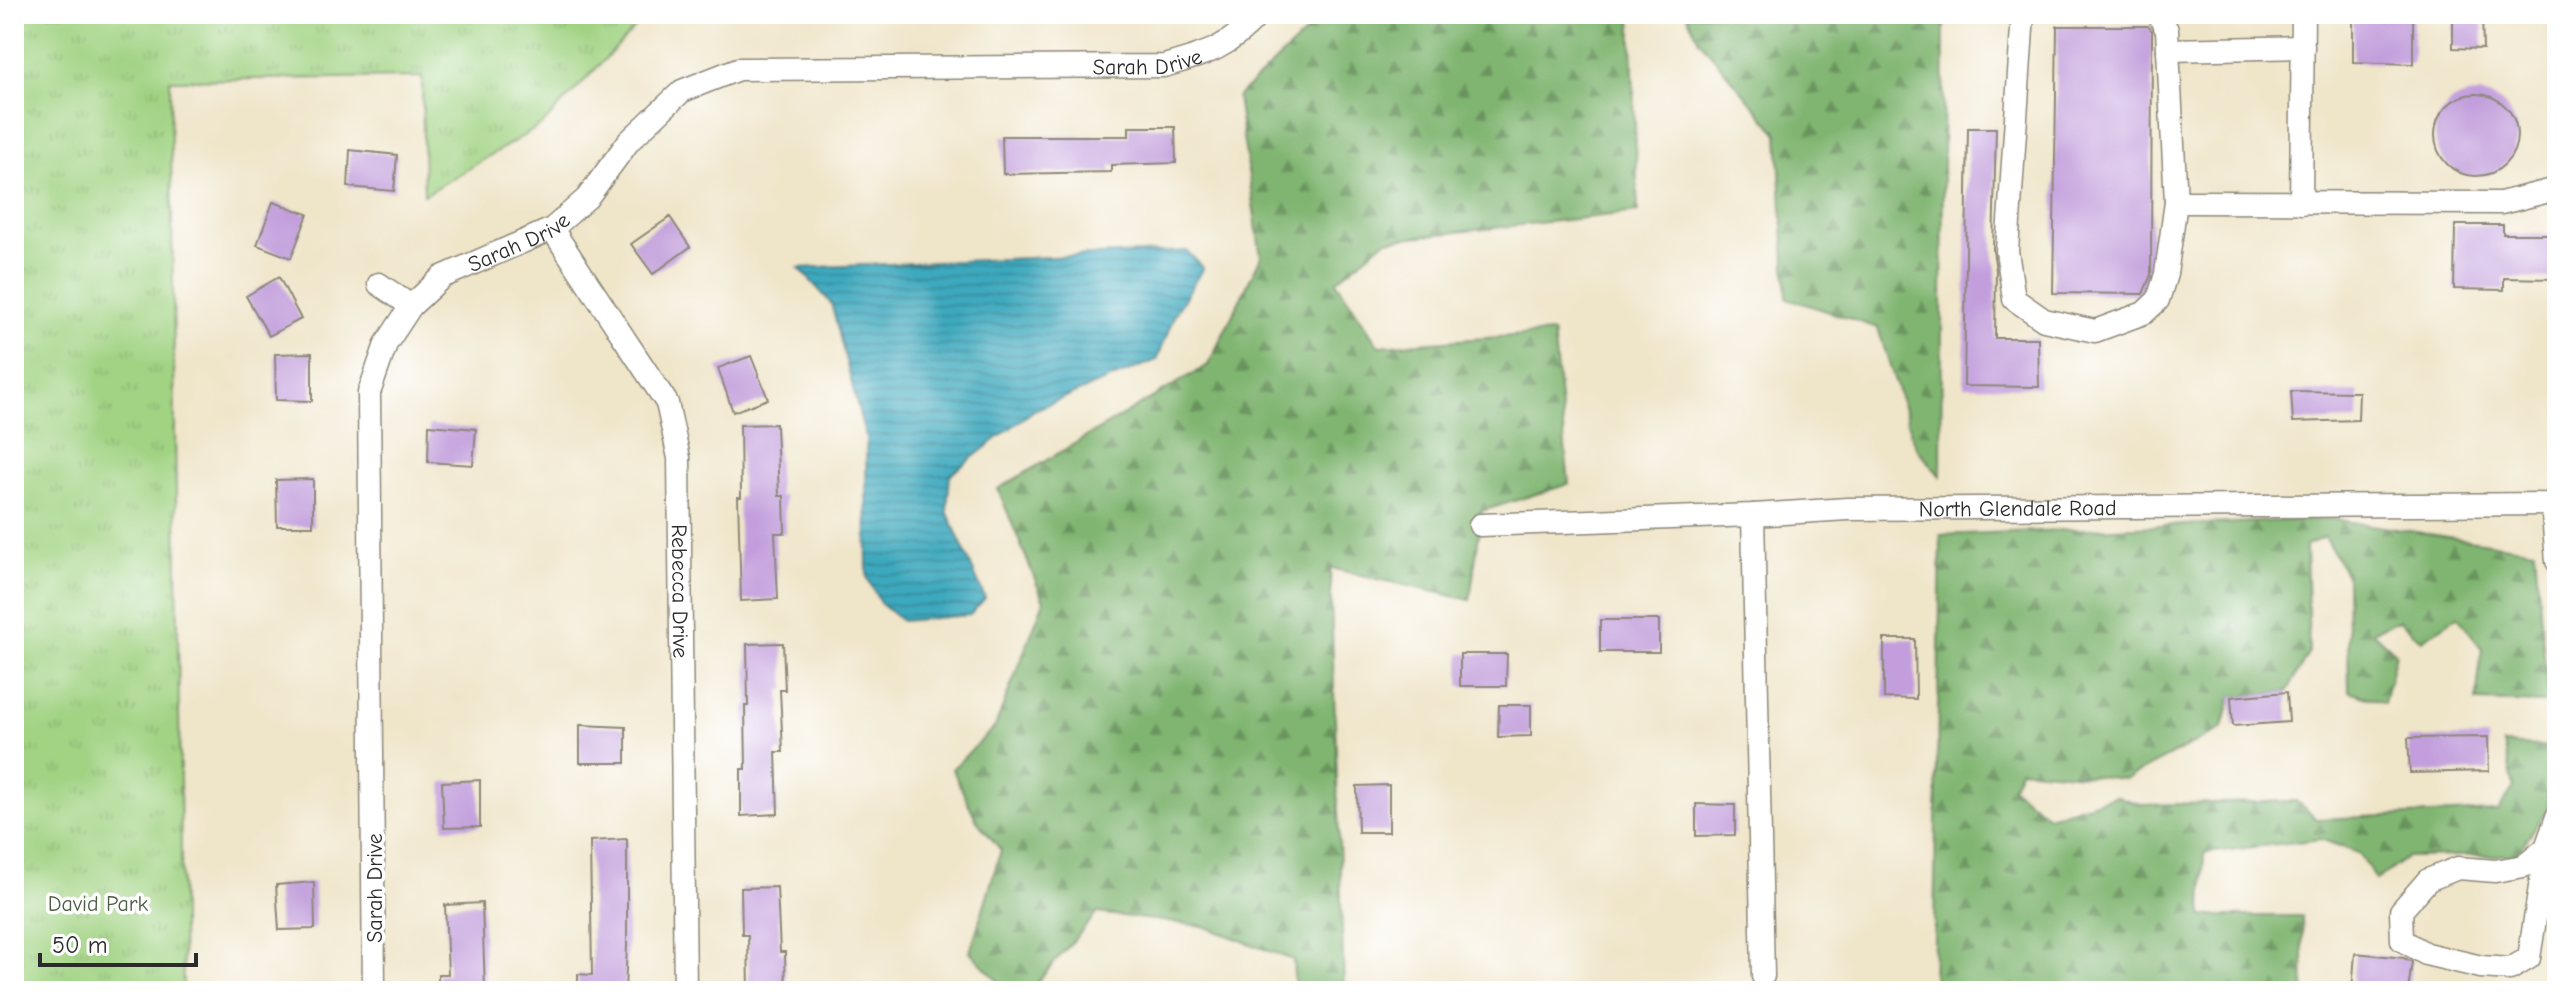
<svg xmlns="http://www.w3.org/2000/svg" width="2571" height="1005" viewBox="0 0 2571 1005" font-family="'Comic Neue',sans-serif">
<defs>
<pattern id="grass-tufts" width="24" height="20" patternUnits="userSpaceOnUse" patternTransform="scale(2)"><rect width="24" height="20" fill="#a1d383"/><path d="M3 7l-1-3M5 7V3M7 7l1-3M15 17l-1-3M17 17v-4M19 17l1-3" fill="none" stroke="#8bb571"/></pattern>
<pattern id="forest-firs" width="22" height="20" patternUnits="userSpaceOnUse" patternTransform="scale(2)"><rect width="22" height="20" fill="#80b571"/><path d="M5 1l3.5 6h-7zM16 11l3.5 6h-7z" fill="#69935d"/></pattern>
<pattern id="water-rules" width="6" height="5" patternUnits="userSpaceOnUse" patternTransform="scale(2)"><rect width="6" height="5" fill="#3ea9be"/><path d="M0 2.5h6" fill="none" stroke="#348a9b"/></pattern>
</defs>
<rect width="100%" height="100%" fill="#fff"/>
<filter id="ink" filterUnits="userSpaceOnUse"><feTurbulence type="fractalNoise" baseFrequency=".0125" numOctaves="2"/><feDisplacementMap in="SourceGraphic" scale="16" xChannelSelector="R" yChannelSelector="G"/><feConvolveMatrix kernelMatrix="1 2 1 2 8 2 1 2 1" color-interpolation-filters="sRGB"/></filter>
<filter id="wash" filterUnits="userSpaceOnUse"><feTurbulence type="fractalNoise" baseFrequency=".006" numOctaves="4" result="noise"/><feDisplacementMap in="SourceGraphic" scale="32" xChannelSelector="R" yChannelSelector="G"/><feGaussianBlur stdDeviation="1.8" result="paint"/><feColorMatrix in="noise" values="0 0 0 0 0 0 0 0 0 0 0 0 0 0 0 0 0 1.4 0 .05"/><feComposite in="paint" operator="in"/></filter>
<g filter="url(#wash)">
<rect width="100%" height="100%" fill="#efe5c9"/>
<path fill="url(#grass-tufts)" stroke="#667f57" stroke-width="2" d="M14 14H648L543 124 424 195 422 77 170 80 183 991H14Z"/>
<path fill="url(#forest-firs)" stroke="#56704e" stroke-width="2" d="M1307 14H1631L1638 212 1386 240 1336 281 1379 346 1553 333 1569 484 1482 511 1470 600 1330 568 1344 991H1295L1293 960 1203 926 1097 913 1030 991H1008L970 952 1001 850 977 821 952 769 995 727 1044 601 998 489 1208 365 1261 257 1237 97 1307 32Z
M1686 14H1944L1941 477 1916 448 1878 328 1787 298 1778 134 1699 40Z
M2331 519 2535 550 2548 703 2476 701 2482 649 2458 616 2422 640 2399 620 2372 631 2396 653 2384 703 2349 691 2347 577 2325 537 2306 545 2309 652 2287 692 2231 697 2223 728 2126 779 2020 769 2012 788 2048 816 2116 796 2142 805 2296 801 2317 819 2498 811 2514 787 2504 744 2553 747 2547 810 2516 855 2408 857 2376 880 2360 854 2321 839 2204 853 2202 916H2302L2304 991H1933L1941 535Z"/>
<path fill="url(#water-rules)" stroke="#346a74" stroke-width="2" d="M1187 251 1203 268 1175 314 1157 360 1034 410 950 475 947 511 985 598 970 615 902 621 880 603 867 577 866 439 831 303 799 268Z"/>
<g id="blocks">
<path fill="#c29fdc" d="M2353 14H2413V64L2353 62Z
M2453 14H2482L2483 49 2453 48Z
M2057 26H2148L2152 31 2151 275 2143 294 2053 293Z
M2435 135a41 41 0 1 1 82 0a41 41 0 1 1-82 0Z
M1129 127H1175L1176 163 1111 165V172L1003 174 1002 136H1129Z
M1968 128H1996L1993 250 1996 270 1995 338H2038L2039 387 1964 386Z
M350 150 397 155 394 191 348 187Z
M273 202 308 214 291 258 257 245Z
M670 217 690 247 653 274 631 244Z
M2455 225H2503V234H2557L2555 279 2504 278V290L2454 289Z
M279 277 301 319 269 336 246 296Z
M312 353V401L276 400 275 354Z
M751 356 768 399 733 412 718 368Z
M2291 391 2359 392 2358 420 2293 422Z
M776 424 779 496H784L785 533H775L778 599 741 601 738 497H741L740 425Z
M429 425 476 429 473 465 428 462Z
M313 479V526H277L276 480Z
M1600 620H1659V652H1600Z
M1884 639H1915L1916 699 1884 698Z
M783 643 785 690H780L783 752H776L778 814 741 816V769H746L745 706H748L747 644Z
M1460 654H1507L1506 686H1460Z
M2287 692 2289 722 2233 726 2231 697Z
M1499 705H1531V736L1498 737Z
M580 725 626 727V763H580Z
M2488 737 2489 771 2410 773 2408 738Z
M480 780V827L444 828 442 782Z
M1389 785V832H1358L1357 786Z
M1696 804 1735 805V835L1696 836Z
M627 839V945L625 991H578V974L592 975 590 841Z
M314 882 315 929 279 930 276 885Z
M777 887 780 952H785L786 991H749L748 935H742L741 888Z
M482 903 485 991H438V974H448L445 905Z
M2355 953 2404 958 2412 962 2408 991H2352Z"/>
</g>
</g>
<g filter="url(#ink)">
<use href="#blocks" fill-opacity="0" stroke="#8d887a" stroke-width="2"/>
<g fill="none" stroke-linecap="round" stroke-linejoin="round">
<g stroke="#8d887a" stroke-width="25">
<g id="minor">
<path d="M2023 14 2007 251 2014 299 2044 320 2095 331 2144 313 2158 300 2166 274 2176 202 2167 30 2158 14"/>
<path d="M2168 50 2303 47"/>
<path d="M2176 202 2501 203 2557 189"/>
<path d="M2301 203 2303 14"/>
<path id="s1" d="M552 229 667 403 679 458 685 991"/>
<path d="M379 284 411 306"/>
<path d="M2552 504 2557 561"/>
<path d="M1753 515 1763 976"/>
<path id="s2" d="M1480 525 1753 515 1847 509 2557 504"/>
<path d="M2546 848 2524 866 2495 871 2458 868 2428 880 2401 911 2402 940 2426 954 2481 967 2510 969 2529 958 2546 848 2557 817"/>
<path id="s3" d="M374 991 369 393 386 344 411 306 442 277 552 229 587 198 629 141 682 91 738 69 1164 66C1207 54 1229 48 1259 14"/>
</g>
</g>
<use href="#minor" stroke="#fff" stroke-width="22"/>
</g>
</g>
<g text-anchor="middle" stroke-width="7" stroke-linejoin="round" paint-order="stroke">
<g font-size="22" fill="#2b2b2b" stroke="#fff">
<text dy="8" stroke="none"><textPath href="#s3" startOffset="1518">Sarah Drive</textPath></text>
<text dy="8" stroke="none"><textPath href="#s3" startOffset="822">Sarah Drive</textPath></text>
<text dy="8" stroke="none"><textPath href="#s2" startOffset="538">North Glendale Road</textPath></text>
<text dy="8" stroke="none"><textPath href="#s1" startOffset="398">Rebecca Drive</textPath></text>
<text transform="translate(374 888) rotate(-90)" y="8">Sarah Drive</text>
</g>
<g font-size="22" fill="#4e5d45" stroke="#fff">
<text x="98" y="911">David Park</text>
</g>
</g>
<rect width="2571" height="1005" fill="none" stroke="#fff" stroke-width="48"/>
<path d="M40 953v12h156v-12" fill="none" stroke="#2b2b2b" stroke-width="4"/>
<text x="52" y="953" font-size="24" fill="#2b2b2b" stroke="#ffffff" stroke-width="6" paint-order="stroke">50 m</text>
</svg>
